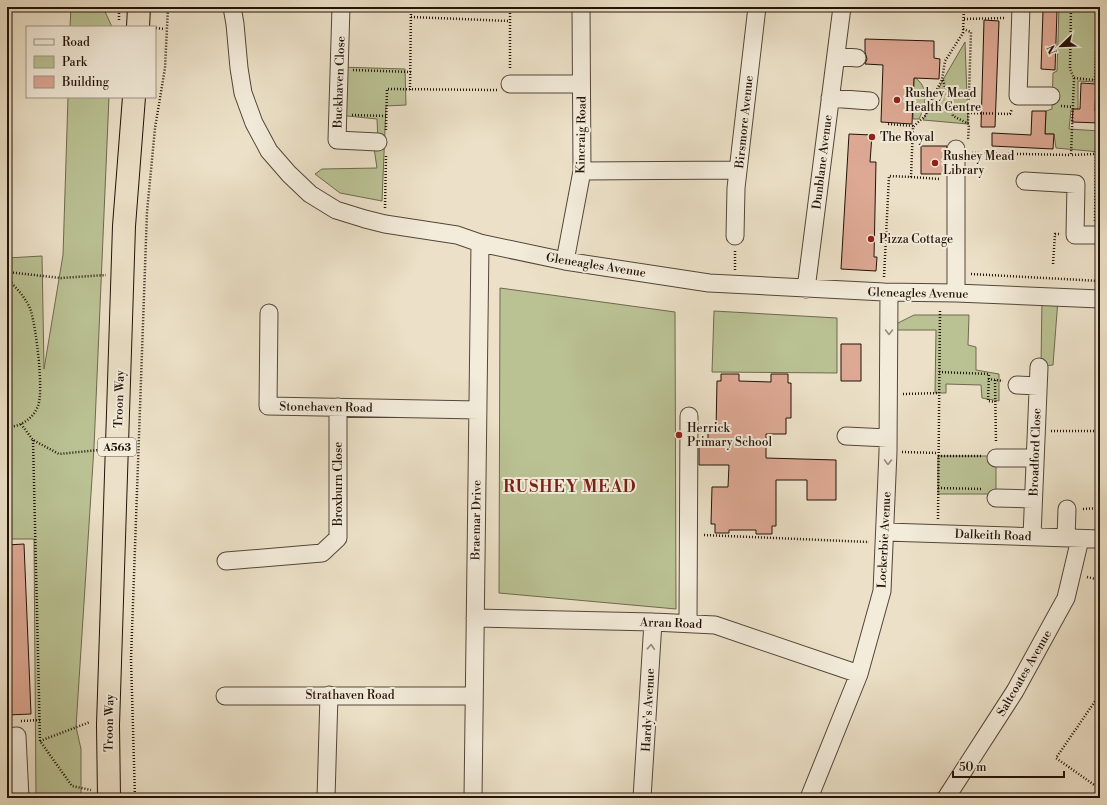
<svg xmlns="http://www.w3.org/2000/svg" width="1107" height="805" viewBox="0 0 1107 805" font-family="'Libre Bodoni',serif">
<rect width="100%" height="100%" fill="#ece1c8"/>
<filter id="stains"><feTurbulence type="fractalNoise" baseFrequency=".005" numOctaves="4"/><feColorMatrix values="0 0 0 0 .2 0 0 0 0 .09 0 0 0 0 .02 0 0 0 .5 -.17"/></filter>
<radialGradient id="worn" r=".72"><stop offset=".6" stop-color="#630" stop-opacity="0"/><stop offset="1" stop-color="#630" stop-opacity=".3"/></radialGradient>
<path fill="#bac294" stroke="#6e6a4e" d="M71 7H103L112 27H70Z
M1059 7H1098L1095 82 1078 81V109L1071 110 1069 129 1100 131V152L1056 148 1054 134H1045L1046 111 1052 109 1053 73 1057 71Z
M965 42 968 124 923 120 944 78Z
M339 67 405 69 406 105 386 106 382 201 340 193 315 174 322 169 377 168 374 148 378 142 377 119 338 115Z
M914 77C930 87 926 105 919 119H913Z
M68 97H109L94 447 76 727 81 749V798H36L34 539H7V258L42 256 44 369 63 255Z
M500 288 675 312 676 609 499 593Z
M1042 298 1058 299 1053 365 1041 366Z
M714 311 837 318V373L712 372Z
M914 315H969L968 345 976 347V370L999 374V401L982 398 981 385 946 384V393H935L936 330H893L894 325Z
M938 456H996V494H938Z"/>
<path fill="#dea994" stroke="#221208" d="M1043 11H1057L1055 70 1041 69Z
M984 20 999 21 995 127H981Z
M865 39 934 41V58L940 59 939 79 914 78 912 124 881 122 883 65 865 64 867 59 865 52Z
M1081 83 1096 84 1095 111 1100 112V123L1072 122 1073 109H1080Z
M1032 111H1046L1045 134H1054L1053 149 992 146V133L1031 135Z
M849 134 872 135 870 162H876L874 257H877L876 271 841 269Z
M921 146H947L946 174H921Z
M841 344H861V381H841Z
M721 374H739V381L771 382V374H788V383H791V418H786V434H766V458L836 460V500H807V480H776V526H772V534H756V530H729V533H715V524H711L712 487H728L729 465H699V445H708V431H716L717 381H721Z
M24 544 31 714 7 715V545Z"/>
<g fill="none" stroke-linecap="round" stroke-linejoin="round">
<g stroke="#544638" stroke-width="19">
<path id="minor" d="M232 7 235 24 239 68 243 93 254 123 269 151 289 174 310 194 336 210 365 219 385 224 457 235 480 243 565 261 709 283 884 292 956 293 1100 299
M341 7 337 140 378 142
M1021 7 1018 96H1051
M836 56 857 58
M510 84H581
M830 98 870 101
M956 149V293
M582 171 738 170
M1025 181 1076 184 1075 235H1100
M735 236 736 188 757 7
M565 261 582 171 581 7
M806 289 842 7
M269 313 268 406 478 410
M1017 385 1038 386
M846 436 888 438
M996 458H1035
M996 498 1033 499
M886 532 1100 539
M1032 536 1039 367
M1066 538 1067 509
M226 561 322 553 338 538V407
M475 618 653 622 715 625 859 674
M688 623 689 416
M225 696H474
M7 737 17 736 20 798
M326 798 329 695
M473 798 480 243
M642 798 653 622
M809 798 859 674 882 591 888 452 889 293
M946 798 1015 691 1066 598 1080 539"/>
</g>
<g stroke="#221208" stroke-width="24">
<path id="highway" d="M138 27 139 7
M109 798 108 725 124 226 134 97"/>
</g>
<path stroke="#221208" stroke-width="2.5" stroke-dasharray="1 2" stroke-linecap="butt" d="M119 7V20
M510 7V68
M1071 7 1070 69 1074 78 1071 155 1096 154
M411 17 510 21
M964 19 1005 18
M156 28 165 29
M963 29 971 32 968 124
M353 70 411 72
M1074 78 1095 80 1098 7
M943 80 953 116 969 124 968 140
M410 90 411 7
M1061 106 1073 107
M968 113 1010 114 1012 109
M352 115 386 116
M888 124 914 126
M386 130 387 89 497 90
M972 153 1071 155
M911 177 940 179
M385 208 386 155
M1095 221 1096 147 1100 148
M1053 264 1055 234H1061
M735 270V251
M7 272 61 278 106 275
M971 274 1100 281
M884 277 889 176 911 177 913 127 926 115 931 100 942 80 945 61 963 33 964 7
M7 279C16 287 27 299 31 311 36 328 44 390 38 406 33 419 20 427 7 427
M939 372 989 374 988 401 995 402
M988 379 1003 381
M995 380 996 443
M903 394 939 393
M21 424 33 440 59 454 99 450
M1051 431H1100
M33 440 40 741 72 786 91 790
M902 452 938 453
M938 456H982
M938 488 983 489
M1083 509 1100 508
M938 519 940 311
M1099 525 1100 509
M704 535 869 542
M1087 577 1100 580
M1100 694 1056 758 1100 789
M21 721 40 720
M40 741 90 722
M135 798 131 659 147 212 155 128 165 68 168 7"/>
<use href="#minor" stroke="#f3ecdb" stroke-width="17"/>
<use href="#highway" stroke="#ece1c8" stroke-width="22"/>
</g>
<defs><path id="oneway-chevron" d="M-2-3.5L2.5 0L-2 3.5" fill="none" stroke-width="1.6" stroke-linecap="round" stroke-linejoin="round"/></defs>
<g stroke="#958a7c">
<use href="#oneway-chevron" transform="translate(889 332) rotate(90)"/>
<use href="#oneway-chevron" transform="translate(888 462) rotate(91)"/>
<use href="#oneway-chevron" transform="translate(651 647) rotate(-87)"/>
</g>
<g fill="#8f2418" stroke="#f3ecdb" stroke-width="1.5">
<circle cx="897" cy="100" r="4"/>
<circle cx="872" cy="137" r="4"/>
<circle cx="935" cy="163" r="4"/>
<circle cx="871" cy="239" r="4"/>
<circle cx="679" cy="435" r="4"/>
</g>
<g text-anchor="middle" stroke-width="4" stroke-linejoin="round" paint-order="stroke">
<rect fill="#f3ecdb" stroke="#615347" stroke-width="1" x="98" y="438" width="38" height="18" rx="3"/>
<g font-size="11" font-weight="bold" fill="#221208">
<text x="117" y="451">A563</text>
</g>
<g font-size="12" fill="#221208" stroke="#f3ecdb">
<text transform="translate(339 82) rotate(-88)" y="4">Buckhaven Close</text>
<text transform="translate(744 122) rotate(-84)" y="4">Birsmore Avenue</text>
<text transform="translate(581 135) rotate(-89)" y="4">Kincraig Road</text>
<text transform="translate(822 162) rotate(-83)" y="4">Dunblane Avenue</text>
<text transform="translate(596 265) rotate(9)" y="4">Gleneagles Avenue</text>
<text transform="translate(918 293) rotate(1)" y="4">Gleneagles Avenue</text>
<text transform="translate(119 399) rotate(-88)" y="4">Troon Way</text>
<text transform="translate(326 407) rotate(1)" y="4">Stonehaven Road</text>
<text transform="translate(1035 452) rotate(-88)" y="4">Broadford Close</text>
<text transform="translate(338 484) rotate(-90)" y="4">Broxburn Close</text>
<text transform="translate(476 520) rotate(-89)" y="4">Braemar Drive</text>
<text transform="translate(993 535) rotate(2)" y="4">Dalkeith Road</text>
<text transform="translate(884 540) rotate(-87)" y="4">Lockerbie Avenue</text>
<text transform="translate(671 623) rotate(2)" y="4">Arran Road</text>
<text transform="translate(1024 673) rotate(-60)" y="4">Saltcoates Avenue</text>
<text x="350" y="699">Strathaven Road</text>
<text transform="translate(648 710) rotate(-87)" y="4">Hardy's Avenue</text>
<text transform="translate(109 723) rotate(-89)" y="4">Troon Way</text>
</g>
<g font-size="12" fill="#221208" stroke="#f3ecdb" text-anchor="start">
<text x="905" y="97">Rushey Mead<tspan x="905" dy="14">Health Centre</tspan></text>
<text x="880" y="141">The Royal</text>
<text x="943" y="160">Rushey Mead<tspan x="943" dy="14">Library</tspan></text>
<text x="879" y="243">Pizza Cottage</text>
<text x="687" y="432">Herrick<tspan x="687" dy="14">Primary School</tspan></text>
</g>
<g font-size="16" font-weight="bold" letter-spacing="1" fill="#7a1f14" stroke="#f3ecdb">
<text x="570" y="492">RUSHEY MEAD</text>
</g>
</g>
<rect width="1107" height="805" fill="none" stroke="#ece1c8" stroke-width="24"/>
<rect x="8" y="8" width="1091" height="789" fill="none" stroke="#221208" stroke-width="2"/>
<rect x="12" y="12" width="1083" height="781" fill="none" stroke="#221208"/>
<rect x="26" y="26" width="130" height="72" fill="#f3ecdb" stroke="#9f9587"/>
<rect x="34" y="39" width="20" height="6" fill="#f3ecdb" stroke="#9f9587"/>
<text x="62" y="46" font-size="12" fill="#221208">Road</text>
<rect x="34" y="56" width="20" height="12" fill="#bac294" stroke="#9f9587"/>
<text x="62" y="66" font-size="12" fill="#221208">Park</text>
<rect x="34" y="76" width="20" height="12" fill="#dea994" stroke="#9f9587"/>
<text x="62" y="86" font-size="12" fill="#221208">Building</text>
<g transform="translate(1061 46) rotate(247)" stroke="#f3ecdb" stroke-width="3" paint-order="stroke">
<path d="M0-3L7 15L0 10L-7 15Z" fill="#221208"/>
<text y="-6" font-size="11" font-weight="bold" text-anchor="middle" fill="#221208">N</text>
</g>
<path d="M953 771v6h111v-6" fill="none" stroke="#221208" stroke-width="2"/>
<text x="959" y="771" font-size="12" fill="#221208" stroke="#f3ecdb" stroke-width="3" paint-order="stroke">50 m</text>
<rect width="100%" height="100%" filter="url(#stains)"/>
<rect width="100%" height="100%" fill="url(#worn)"/>
</svg>
